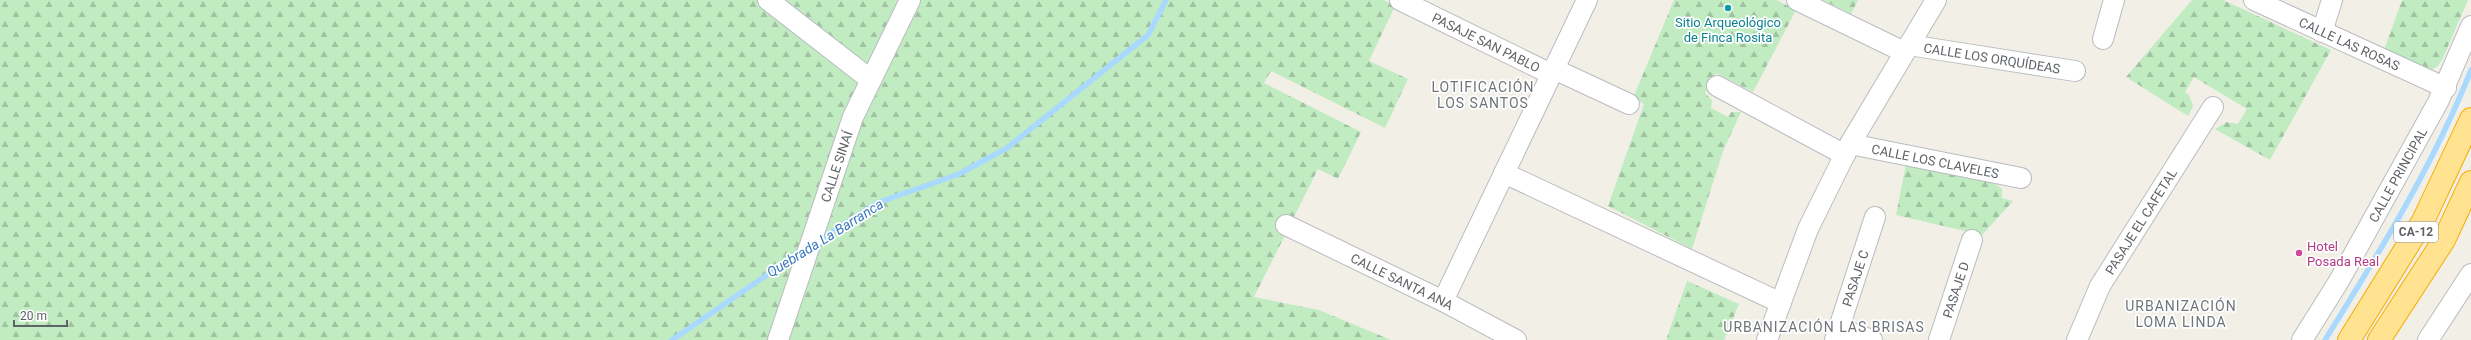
<svg xmlns="http://www.w3.org/2000/svg" width="2471" height="340" viewBox="0 0 2471 340" font-family="Roboto,sans-serif">
<defs>
<pattern id="forest-firs" width="22" height="20" patternUnits="userSpaceOnUse"><rect width="22" height="20" fill="#c1ebc1"/><path d="M5 1l3.5 6h-7zM16 11l3.5 6h-7z" fill="#a0c2a1"/></pattern>
</defs>
<rect width="100%" height="100%" fill="#f2efe7"/>
<path fill="url(#forest-firs)" d="M0 0H1384L1395 6 1369 61 1408 79 1385 128 1271 71 1264 83 1361 132 1338 179 1318 169 1254 297 1319 310 1391 340H0Z
M1674 0H1776L1796 10 1753 92 1716 73 1705 93 1712 100 1711 108 1728 117 1731 112H1741L1723 151 1692 249 1608 206 1644 104 1633 98Z
M1823 0H1858L1851 14Z
M2192 0H2223L2331 50 2270 160 2215 129 2227 122 2238 124 2247 109 2194 77 2185 92 2189 95 2193 106 2188 116 2126 77Z
M2402 0H2468L2442 60 2437 67 2431 70 2384 50Z
M1906 164 1992 182 2002 189V198L2013 201 1982 235 1896 215Z
M1687 281 1739 304 1724 340H1666Z"/>
<g fill="none" stroke-linecap="round" stroke-linejoin="round">
<path stroke="#a9d9ff" stroke-width="5.5" d="M818 241 877 203 959 174 1007 148 1148 35 1166 0
M672 340 802 251
M2325 340C2379 253 2433 166 2471 70"/>
<g stroke="#b9bcc1" stroke-width="22">
<g id="minor">
<path d="M768 0 871 80"/>
<path id="s1" d="M1400 0 1551 74"/>
<path d="M1797 0 1904 52"/>
<path id="s2" d="M2254 0 2446 88"/>
<path d="M2322 32 2332 0"/>
<path d="M2103 39 2114 0"/>
<path id="s3" d="M1909 45 2075 71"/>
<path d="M1554 69 1629 104"/>
<path d="M1717 86 1845 155"/>
<path id="s4" d="M1850 144 2021 178"/>
<path d="M1504 173 1781 303"/>
<path id="s5" d="M1286 225 1443 301 1516 340"/>
<path d="M1443 301 1587 0"/>
<path d="M1839 329 1872 340"/>
<path id="s6" d="M778 340 853 117 910 0"/>
<path d="M1767 340 1808 229 1850 144 1936 0"/>
<path id="s7" d="M1835 340 1875 217"/>
<path id="s8" d="M1939 340 1972 240"/>
<path id="s9" d="M2077 340 2100 286 2213 107"/>
<path id="s10" d="M2302 340 2339 281 2438 102 2471 26"/>
<path d="M2428 340 2471 274"/>
</g>
</g>
<g stroke="#f8ab00" stroke-width="24">
<path id="highway" d="M2349 340 2423 221 2471 119
M2379 340 2444 240 2471 182"/>
</g>
<use href="#minor" stroke="#fff" stroke-width="20"/>
<use href="#highway" stroke="#ffe390" stroke-width="22"/>
</g>
<circle fill="#0f9aa8" stroke="#fff" stroke-width="1.5" cx="1728" cy="8" r="4"/>
<circle fill="#d1479c" stroke="#fff" stroke-width="1.5" cx="2299" cy="253" r="4"/>
<g text-anchor="middle" stroke-width="3.5" stroke-linejoin="round" paint-order="stroke">
<rect fill="#fff" stroke="#8e9295" stroke-width="1" x="2394" y="222" width="44" height="20" rx="3"/>
<g font-size="12" font-weight="bold" fill="#5e6368">
<text x="2416" y="236">CA-12</text>
</g>
<g font-size="13" fill="#0d838f" stroke="#fff">
<text x="1728" y="27">Sitio Arqueológico<tspan x="1728" dy="15">de Finca Rosita</tspan></text>
</g>
<g font-size="13" fill="#5e6368" stroke="#fff">
<text dy="5" stroke="none"><textPath href="#s1" startOffset="96">PASAJE SAN PABLO</textPath></text>
<text dy="5" stroke="none"><textPath href="#s2" startOffset="105">CALLE LAS ROSAS</textPath></text>
<text dy="5" stroke="none"><textPath href="#s3" startOffset="84">CALLE LOS ORQUÍDEAS</textPath></text>
<text dy="5" stroke="none"><textPath href="#s4" startOffset="87">CALLE LOS CLAVELES</textPath></text>
<text dy="5" stroke="none"><textPath href="#s6" startOffset="183">CALLE SINAÍ</textPath></text>
<text dy="5" stroke="none"><textPath href="#s10" startOffset="191">CALLE PRINCIPAL</textPath></text>
<text dy="5" stroke="none"><textPath href="#s9" startOffset="135">PASAJE EL CAFETAL</textPath></text>
<text dy="5" stroke="none"><textPath href="#s7" startOffset="65">PASAJE C</textPath></text>
<text dy="5" stroke="none"><textPath href="#s5" startOffset="129">CALLE SANTA ANA</textPath></text>
<text dy="5" stroke="none"><textPath href="#s8" startOffset="53">PASAJE D</textPath></text>
</g>
<g font-size="13" fill="#b23c85" stroke="#fff" text-anchor="start">
<text x="2307" y="251">Hotel<tspan x="2307" dy="15">Posada Real</tspan></text>
</g>
<g font-size="14" letter-spacing="1" fill="#6f757b" stroke="#fff">
<text x="1483" y="92">LOTIFICACIÓN<tspan x="1483" dy="16">LOS SANTOS</tspan></text>
<text x="2181" y="311">URBANIZACIÓN<tspan x="2181" dy="16">LOMA LINDA</tspan></text>
<text x="1824" y="332">URBANIZACIÓN LAS BRISAS</text>
</g>
<g font-size="14" font-style="italic" fill="#3a79bd" stroke="#fff">
<text transform="translate(825 238) rotate(-32)" y="5">Quebrada La Barranca</text>
</g>
</g>
<path d="M14 320v6h53v-6" fill="none" stroke="#5e6368" stroke-width="2"/>
<text x="20" y="320" font-size="12" fill="#5e6368" stroke="#ffffff" stroke-width="3" paint-order="stroke">20 m</text>
</svg>
